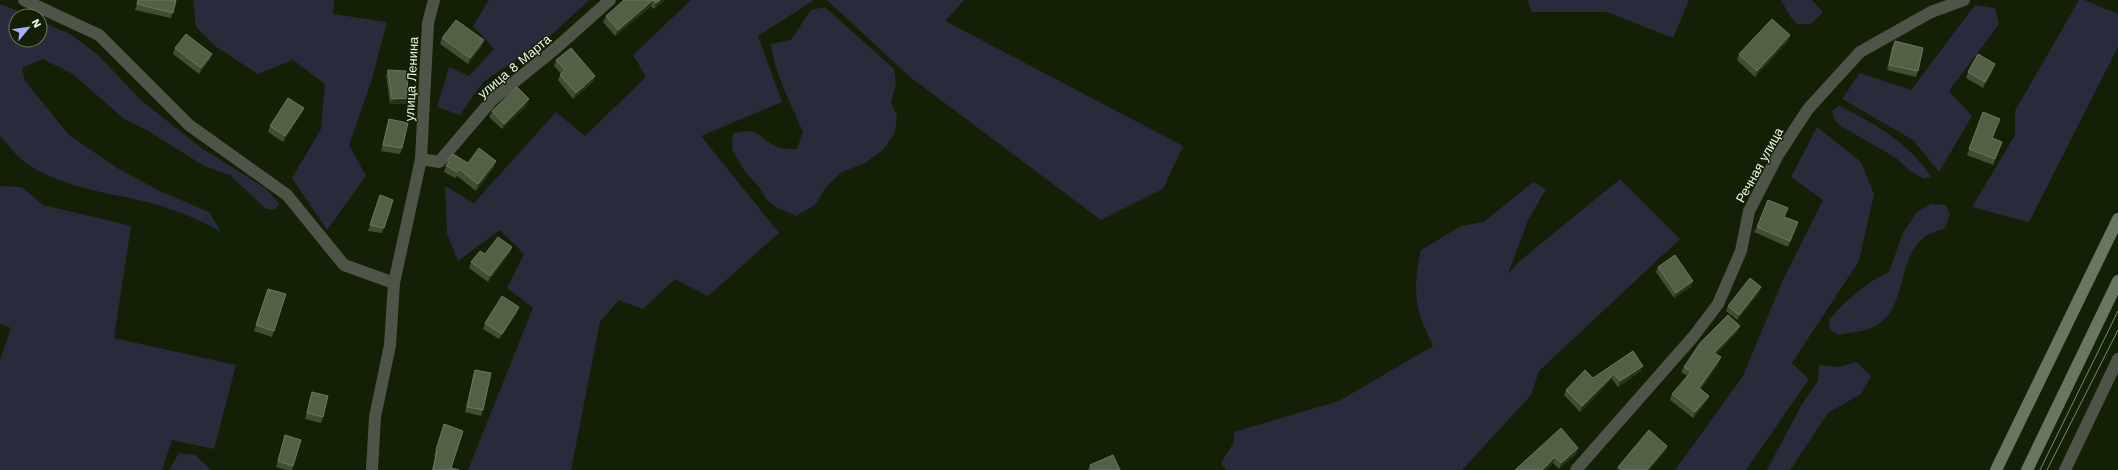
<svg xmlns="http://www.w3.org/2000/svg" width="2118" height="470" viewBox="0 0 2118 470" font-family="'Work Sans',sans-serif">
<rect width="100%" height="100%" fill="#132005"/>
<path fill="#292b3d" d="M193 0H334L333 14 387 22 372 79 349 145 366 176 327 230 292 178 321 129 325 84 293 60 258 74 215 46 196 27Z
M489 0H589L547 39 483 82 460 115 437 107 449 67 469 76 494 49 473 26Z
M691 0H814L758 36 782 102 701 136 779 233 708 296 675 279 643 309 619 300 600 322 571 470H468L533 308 507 288 524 254 500 230 458 261 447 234 445 186 474 203 556 112 585 136 646 77 633 55Z
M827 0H964L945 21 1183 146 1163 189 1101 220 910 77Z
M1527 0H1689L1673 38 1607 12H1532Z
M1781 0H1812L1823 12 1811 24H1797L1790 16Z
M2079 0H2084L2118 14V47L2029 222 1972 207 2015 135V111Z
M0 4 30 16H16V40H40V21L70 34 98 55 142 101 200 147 265 188 279 203 275 210 266 209 230 175 204 166 147 130 124 119 73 74 43 59 22 68 25 81 69 135 117 168 162 192 209 212 221 232C198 219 176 210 151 203 108 192 57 188 21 159 13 152 7 143 0 136Z
M1975 5 1995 8 1999 24 1949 91 1972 116 1939 172 1913 140 1842 99 1860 73 1911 90Z
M825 7 894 69 896 84 891 102 897 116 895 133 883 150 865 163 842 172 826 187 815 205 796 216 778 208 767 200 759 187 745 172 732 149 733 133C760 128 755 135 775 146 780 149 791 149 797 149L803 132C791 104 775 75 771 44L791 40 811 10Z
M1839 106C1875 123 1909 143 1931 177L1924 179 1910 171 1896 158 1841 126 1834 119 1832 111Z
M1817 127 1861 162 1874 194 1859 261 1792 363 1809 379 1746 470H1675L1743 376 1782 282 1823 200 1791 177Z
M1620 179 1680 239 1539 371 1531 395 1462 470H1226L1221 463 1234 442V432L1339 401 1433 346C1429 337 1424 327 1421 318 1413 296 1416 272 1421 250L1461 226 1484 222 1533 182 1546 189 1528 220 1508 274 1521 260Z
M0 186 22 187 43 205 131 226 114 338 236 365 214 449 172 440 162 470H0V360L11 328 0 324Z
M1931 204 1946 205 1950 215 1945 228C1939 231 1928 233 1923 238 1895 263 1909 310 1872 328 1862 332 1849 332 1839 335L1830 330 1829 320C1846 300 1865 283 1889 272L1903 233 1917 212Z
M1856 362 1871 376 1861 394 1828 413 1790 470H1767L1802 404 1818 381 1819 365 1839 367Z
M179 453 195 455 211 470H169Z"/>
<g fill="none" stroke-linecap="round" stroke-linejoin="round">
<path stroke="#4e5548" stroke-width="12" d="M24 0 99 35 189 125 287 195 344 265 394 283
M421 159 439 162 492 100 555 49 610 0
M372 470 375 417 390 345 394 283 421 159 428 23 434 0
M1576 470 1693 337 1718 304 1741 251 1749 211 1778 155 1808 109 1860 52 1931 12 1964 0
M2065 470 2118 359"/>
<path stroke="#6b7661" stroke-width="12" d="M1996 470 2118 219
M2027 470 2118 281"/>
<path stroke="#7d8973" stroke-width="1" d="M2040 470 2118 311
M2047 470 2118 330"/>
</g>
<path fill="#404e33" d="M138 0H176L171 18 135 10Z
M624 0H665L654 9 651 6 615 36 603 22 606 16Z
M1790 35 1788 41 1755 77 1737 60 1739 54Z
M442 38 482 46 468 64 440 44Z
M1895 41 1918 71 1916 77 1887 70 1892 47Z
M175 48 210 59 199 74 173 54Z
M556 60 595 76 593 82 573 99 558 80 561 74 554 66Z
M388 70 407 104H390L386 75Z
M1993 70 1983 88 1966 78 1968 72Z
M527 105 502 129 489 117 492 111Z
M304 108 301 114 283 142 268 132 270 126Z
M1983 112 1992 139 2002 142 1993 165 1967 155Z
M389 119 402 148 400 154 381 151 387 125Z
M447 160 468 163 494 167 476 191 457 176 455 178 444 172 446 167H445Z
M380 195 393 200 382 233 368 231Z
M1785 217 1798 222 1788 247 1754 232 1757 227Z
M512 247 510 253 488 282 469 268 471 262 485 254Z
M1658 267 1691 287 1674 298 1656 272Z
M268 289 286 294 272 337 254 331Z
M1759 293 1737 320 1726 311 1728 306Z
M517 313 499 339 483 329 485 323Z
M1738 331 1716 354 1719 363 1701 389 1709 396 1706 402 1693 418 1670 400 1672 394 1687 376 1681 372 1684 367Z
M1633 351 1641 371 1618 387 1612 379 1580 412 1564 395 1566 390 1593 378Z
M475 370 483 410 481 416 465 412 473 376Z
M312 392 323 417 321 423 305 419 310 397Z
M444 424 451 468 459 470H432L435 456H434Z
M1561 428 1576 454 1559 469 1553 463Z
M285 435 293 466 292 470H286L276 467Z
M1667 446 1665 451 1649 470H1617L1618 467Z
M1090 465 1120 470H1088Z"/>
<path fill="#263418" d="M653 0 651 6 615 36 618 30Z
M660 0H665L654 9 656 3Z
M1790 35 1788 41 1755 77 1757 71Z
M484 40 482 46 468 64 470 58Z
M212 54 210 59 199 74 201 68Z
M1995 64 1993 70 1983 88 1985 82Z
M595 76 593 82 573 99 576 93Z
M409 98 407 104H390L392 99Z
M529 99 527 105 502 129 504 124Z
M304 108 301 114 283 142 285 136Z
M496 161 494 167 476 191 478 184Z
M512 247 510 253 488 282 490 276Z
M1693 281 1691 287 1674 298 1676 293Z
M1761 287 1759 293 1737 320 1739 315Z
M519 307 517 313 499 339 502 334Z
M1740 326 1738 331 1712 358 1714 353Z
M1721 357 1719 363 1697 394 1699 388Z
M1643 366 1641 371 1618 387 1620 381Z
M1614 374 1612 379 1580 412 1582 406Z
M1709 396 1706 402 1693 418 1695 412Z
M1667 446 1665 451 1649 470H1647Z
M1578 448 1576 454 1559 469 1561 463Z
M1555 457 1553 463 1546 470H1542Z"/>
<path fill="#536046" stroke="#6b7860" d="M138 0H176L173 13 137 4Z
M624 0H653L618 30 606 16Z
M653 0H660L656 3Z
M1772 19 1790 35 1757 71 1739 54Z
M456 20 484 40 470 58 442 38Z
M186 34 212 54 201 68 175 48Z
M1895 41 1923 48 1918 71 1889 65Z
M571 48 595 76 576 93 560 75 565 70 556 60Z
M1978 54 1995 64 1985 82 1968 72Z
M388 70 406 71 409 98 392 99Z
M517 87 529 99 504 124 492 111Z
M288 98 304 108 285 136 270 126Z
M1983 112 2000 119 1992 138 2002 142 1995 159 1969 149Z
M389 119 408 123 402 148 383 145Z
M479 148 496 161 478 184 459 169 457 172 447 166 449 162 447 160 453 154 468 163Z
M380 195 393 200 384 228 370 225Z
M1768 200 1788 208 1784 217 1798 222 1790 241 1757 227Z
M498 237 512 247 490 276 471 262 480 251 485 254Z
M1675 255 1693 281 1676 293 1658 267Z
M1750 278 1761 287 1739 315 1728 306Z
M268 289 286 294 274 331 256 325Z
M502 296 519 307 502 334 485 323Z
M1728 315 1740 326 1714 353 1721 357 1699 388 1709 396 1695 412 1672 394 1691 372 1684 367 1700 343Z
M1633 351 1643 366 1620 381 1614 374 1582 406 1566 390 1585 370 1593 378Z
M475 370 491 373 483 410 467 407Z
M312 392 328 396 323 417 307 413Z
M444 424 463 431 451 468 459 470H433L437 451 436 450Z
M1561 428 1578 448 1561 463 1555 457 1542 470H1515Z
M1649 430 1667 446 1647 470H1622L1618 467Z
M285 435 301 440 293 466 278 461Z
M1113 455 1120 470H1092L1090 465Z"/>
<g text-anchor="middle" stroke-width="3" stroke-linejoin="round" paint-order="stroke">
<g font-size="13" fill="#eff9e8" stroke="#132005">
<text transform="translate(514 66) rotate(-40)" y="5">улица 8 Марта</text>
<text transform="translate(411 79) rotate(-87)" y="5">улица Ленина</text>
<text transform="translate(1759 165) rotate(-61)" y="5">Речная улица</text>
</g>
</g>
<g transform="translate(28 28) rotate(61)"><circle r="19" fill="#132005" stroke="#6b7760"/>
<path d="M0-3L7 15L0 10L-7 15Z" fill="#a7b1fc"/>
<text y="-6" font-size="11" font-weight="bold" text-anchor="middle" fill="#eff9e8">N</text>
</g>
</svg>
